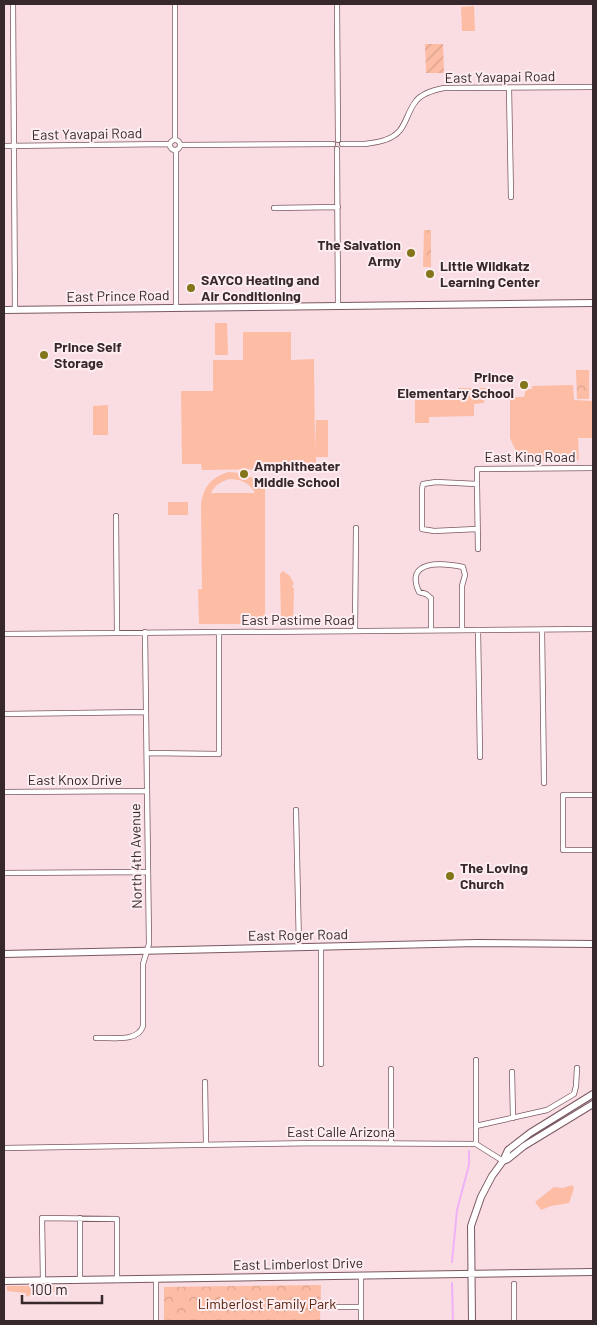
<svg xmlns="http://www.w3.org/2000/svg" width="597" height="1325" viewBox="0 0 597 1325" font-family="Barlow,sans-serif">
<defs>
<pattern id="park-crowns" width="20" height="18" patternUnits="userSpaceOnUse" patternTransform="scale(1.25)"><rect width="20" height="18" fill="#fdbca4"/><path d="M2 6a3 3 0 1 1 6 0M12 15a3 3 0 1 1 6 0" fill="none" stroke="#d9a28d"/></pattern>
<pattern id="garden-furrows" width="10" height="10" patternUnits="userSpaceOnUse" patternTransform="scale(1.25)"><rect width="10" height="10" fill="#fdbca4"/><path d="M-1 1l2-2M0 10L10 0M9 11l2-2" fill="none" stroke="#d9a28d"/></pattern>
</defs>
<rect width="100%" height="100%" fill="#fadce3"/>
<path fill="#fdbca4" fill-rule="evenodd" d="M474 6 475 31H462L461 7Z
M215 323H227L228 355H215Z
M243 332H291V360L314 359 315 451 316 420H328V457H316V463L282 464V469L202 470 201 464H182L181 391H213V360H243Z
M573 385 574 400 593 401V438H578L579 460H520L510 438V397H524L526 389H532V386Z
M458 388H492V396H484V403L474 404V416L429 417V423H415V399L458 398Z
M108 405V435H93V406Z
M228 472C244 472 251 480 265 480V618L258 624H199L198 589H202L201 504C204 486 211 478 228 472ZM229 479C240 479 249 482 255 493H211C215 485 220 482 229 479Z
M168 502H188V515H168Z
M283 571 290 576 294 584 292 586 294 589 293 623H284L281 621 280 574Z
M572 1185 574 1188 569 1203 551 1206 541 1210 535 1202 554 1187 563 1188Z
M7 1286H59V1292C47 1292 37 1291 26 1297V1293L7 1291Z"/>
<path fill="url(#park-crowns)" d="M424 230H431V267H423Z
M576 370H589V399H577Z
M321 1285 320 1321H164V1287Z"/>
<path fill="url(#garden-furrows)" d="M425 44H443L444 73H426Z"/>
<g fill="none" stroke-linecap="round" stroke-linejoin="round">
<path stroke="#efb2f7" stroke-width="2" d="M452 1262 457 1210 469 1165V1151
M452 1283 453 1321"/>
<g stroke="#7a5961" stroke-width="6">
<path id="street" d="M13 4 15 310
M175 4V140
M337 4 338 140
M509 88 511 197
M170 145a5 5 0 1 1 10 0a5 5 0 1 1-10 0Z
M342 144C356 144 371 145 385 140 407 133 404 116 416 101 422 93 434 90 444 88L593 87
M181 145 333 144
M4 146 170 144
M337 149 338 306
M176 150V307
M274 208 338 207
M477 484 478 549
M116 516 117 632
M477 529 434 531 422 529V489L423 484 436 482 477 484V469L593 468
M431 630V598L426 594 419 592C404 559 443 563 463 567L465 575 462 586V630
M478 630 480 757
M542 630 544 783
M355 631 356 528
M4 634 593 629
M4 714 146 712
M147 753 219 754V632
M4 792 147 791
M593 795H563V850H593
M296 810 299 947
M4 873 148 872
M321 947V1064
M96 1038C110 1037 138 1043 143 1026V964L149 944 145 632
M476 1060V1144
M391 1069V1142
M512 1072 513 1118
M205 1082 206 1144
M476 1126 547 1110 574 1094 576 1086 577 1068
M476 1144 503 1161
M4 1148 322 1143 476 1144
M361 1276V1321
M156 1279V1321
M43 1280 42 1218 117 1219V1280
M80 1280V1218
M514 1284V1321
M323 1307H361"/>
</g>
<g stroke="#7a5961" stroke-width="8">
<path id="secondary" d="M4 310 593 303
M4 954 477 943 593 944
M503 1161 508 1159 524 1146 593 1104
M4 1281 593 1272
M472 1321 471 1226 481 1197 492 1176 503 1161 508 1150 530 1133 593 1094"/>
</g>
<use href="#street" stroke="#fff" stroke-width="4.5"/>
<use href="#secondary" stroke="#fff" stroke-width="6"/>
</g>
<g fill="#837519" stroke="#fdedf1" stroke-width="2">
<circle cx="411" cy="253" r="5"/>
<circle cx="430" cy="274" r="5"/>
<circle cx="191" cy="288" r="5"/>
<circle cx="44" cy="355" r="5"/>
<circle cx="524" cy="385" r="5"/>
<circle cx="244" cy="474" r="5"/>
<circle cx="450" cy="876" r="5"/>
</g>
<g text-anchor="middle" stroke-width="4" stroke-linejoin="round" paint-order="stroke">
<g font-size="14" fill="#36282b" stroke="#fdedf1">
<text transform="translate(500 77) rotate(-1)" y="5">East Yavapai Road</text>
<text transform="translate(87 134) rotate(-1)" y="5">East Yavapai Road</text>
<text transform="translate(118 296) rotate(-1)" y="5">East Prince Road</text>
<text x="530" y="462">East King Road</text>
<text x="298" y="625">East Pastime Road</text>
<text x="75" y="785">East Knox Drive</text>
<text transform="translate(136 856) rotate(-91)" y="5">North 4th Avenue</text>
<text transform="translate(298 935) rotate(-1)" y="5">East Roger Road</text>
<text x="341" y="1137">East Calle Arizona</text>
<text transform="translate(298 1264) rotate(-1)" y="5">East Limberlost Drive</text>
</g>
<g font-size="14" font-weight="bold" fill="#36282b" stroke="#fdedf1" text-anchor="start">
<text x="401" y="250" text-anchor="end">The Salvation<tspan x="401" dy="16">Army</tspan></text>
<text x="440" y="271">Little Wildkatz<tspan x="440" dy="16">Learning Center</tspan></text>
<text x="201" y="285">SAYCO Heating and<tspan x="201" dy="16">Air Conditioning</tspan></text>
<text x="54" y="352">Prince Self<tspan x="54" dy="16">Storage</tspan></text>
<text x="514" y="382" text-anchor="end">Prince<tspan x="514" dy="16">Elementary School</tspan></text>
<text x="254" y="471">Amphitheater<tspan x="254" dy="16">Middle School</tspan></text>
<text x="460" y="873">The Loving<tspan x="460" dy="16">Church</tspan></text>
</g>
<g font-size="14" fill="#59220b" stroke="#fdedf1">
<text x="267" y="1309">Limberlost Family Park</text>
</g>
</g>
<rect width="597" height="1325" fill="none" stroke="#36282b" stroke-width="10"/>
<path d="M22 1295v8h80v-8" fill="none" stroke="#36282b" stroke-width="2.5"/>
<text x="30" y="1295" font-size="15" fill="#36282b" stroke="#fdedf1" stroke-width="4" paint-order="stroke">100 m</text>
</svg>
